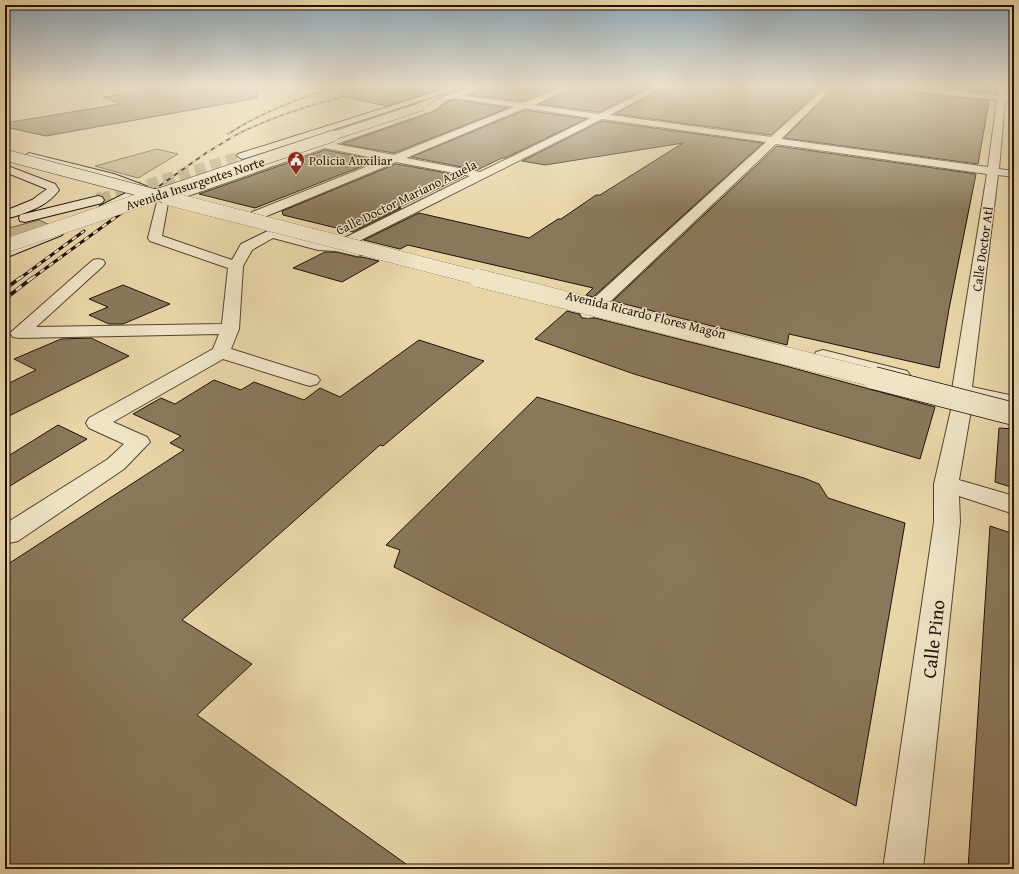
<svg xmlns="http://www.w3.org/2000/svg" width="1019" height="874" viewBox="0 0 1019 874" font-family="'Gentium Book Plus',serif">
<rect width="100%" height="100%" fill="#e8d6a9"/>
<filter id="stains"><feTurbulence type="fractalNoise" baseFrequency=".005" numOctaves="4"/><feColorMatrix values="0 0 0 0 .2 0 0 0 0 .09 0 0 0 0 .02 0 0 0 .5 -.17"/></filter>
<radialGradient id="worn" r=".72"><stop offset=".6" stop-color="#630" stop-opacity="0"/><stop offset="1" stop-color="#630" stop-opacity=".3"/></radialGradient>
<path fill="#c6b58d" stroke="#74644a" d="M157 149 178 154 138 178 95 166Z
M39 220 54 227 5 248V229Z"/>
<path fill="#89785b" stroke="#221207" d="M164 87H257L258 98 46 136 5 127V123L120 104 103 97Z
M342 87H445L386 106 341 96Z
M486 87H557L523 101 469 95Z
M574 87H649L599 112 539 104Z
M664 87H823L771 135 615 114Z
M835 87H890L894 90 989 101 978 164 784 138Z
M939 87H991L990 93Z
M455 100 508 108 394 153 342 144 435 111 447 102Z
M525 110 586 119 505 158H502L477 170 411 157Z
M602 121 763 143 593 297 586 295 593 288 408 245 400 249 364 240 419 213 529 238 558 219H561L596 195H600L683 143 545 165 522 161Z
M777 146 976 174 949 309 939 368 789 334 787 345 613 301Z
M325 150 378 160 255 208 199 194Z
M396 164 464 176 398 208H401L353 232 283 215 282 211Z
M325 252H336L357 257H362L379 261 342 282 293 268Z
M123 285 170 304 123 324H109L89 315 108 307 89 299Z
M567 311 579 314 582 318H595L782 365 935 407 920 459 634 374 535 339Z
M91 338 129 356 5 418V385L36 370 14 359 61 339Z
M419 340 484 361 383 446 380 445 182 620 252 664 197 715 413 869H5V566L184 450 170 443 181 436 133 414 161 398 175 404 214 380 241 390 254 382 304 400 320 388 340 397Z
M537 397 804 478 819 484 828 498 905 523 856 806 394 567 400 550 386 545Z
M58 425 87 439 5 489V458Z
M999 428 1014 429V488L995 482Z
M990 526 1014 534V869H968Z"/>
<g fill="none" stroke-linecap="round" stroke-linejoin="round">
<path stroke="#c0af89" stroke-width="11" stroke-dasharray="11 5.5" stroke-linecap="butt" d="M100 199 242 156"/>
<path stroke="#c0af89" stroke-width="14" stroke-dasharray="14 7" stroke-linecap="butt" d="M98 200 103 198"/>
<g stroke="#544330" stroke-width="2">
<path id="street" d="M562 87H573L534 105 599 114 653 87H663L610 115 771 137 826 87H834L781 139 988 167 997 100 894 89 891 87H921L997 95 998 87H1006L1005 96 1014 97V101L1005 100 999 169 1014 171V177L998 175 972 387 1014 396V408L972 399 971 410 959 480 1014 496V514L959 496 960 522 923 869H883L934 522V484L951 410 952 390 987 174 776 144 594 317 588 318 582 317 580 313 582 309 766 142 602 119 349 246 362 249 364 252 362 255 357 256 336 251 318 250 273 238 252 250 243 266 239 329 231 349 317 376 320 380 317 384 310 386 303 384 223 359 113 422 147 437 150 442 124 469 18 541 9 543 5 542V524L108 459 124 444 89 428 86 423 89 418 213 349 219 334 19 338 13 337 10 333 93 260 98 259 103 260 105 263 103 266 36 327 222 324 228 268 150 241 148 238 158 198 429 106 441 97H447L448 99 435 110 336 144 394 155 514 107 454 98 450 96 451 94 523 103ZM525 108 591 118 480 172 406 158ZM325 148 383 160 252 212 251 215 252 218H262L396 162 470 176 334 243 318 242 283 233 291 227 289 224 284 223 241 244 232 260 162 236 168 203Z
M823 350 907 371 910 375 907 379 900 381 816 360 814 356 816 352Z"/>
</g>
<g stroke="#221207" stroke-width="2">
<path id="secondary" d="M451 87H463L246 158 242 159 237 156 238 154Z
M473 87H485L450 100H444L443 98 444 96Z
M29 153 114 174 146 186 148 188C141 197 110 214 100 212L98 209 100 206 134 189 106 178 25 158 24 156Z
M5 165 55 184 59 190C47 207 24 214 5 219V211L32 200 47 189 5 172Z
M98 196 102 197 104 200 102 203 25 222 20 221 19 218 20 215Z
M57 228 62 229 64 232 62 235 5 258V249Z"/>
</g>
<use href="#street" fill="#f0e4c7" fill-rule="evenodd"/>
<use href="#secondary" fill="#f0e4c7" fill-rule="evenodd"/>
<g stroke="#221207" stroke-width="1.5">
<path id="rail-far3" d="M228 134C262 112 298 98 337 87
M232 137C277 113 326 101 374 88"/>
</g>
<g stroke="#221207" stroke-width="2">
<path id="rail-far2" d="M141 199 206 153 234 136"/>
</g>
<g stroke="#221207" stroke-width="3">
<path id="rail-far1" d="M19 279 84 231
M31 279 142 198"/>
</g>
<g stroke="#221207" stroke-width="3.5">
<path id="rail" d="M5 289 20 278
M5 299 32 278"/>
</g>
<use href="#rail-far3" stroke="#f0e4c7" stroke-width="1" stroke-dasharray="3.5" stroke-linecap="butt"/>
<use href="#rail-far2" stroke="#f0e4c7" stroke-width="1.5" stroke-dasharray="4.5" stroke-linecap="butt"/>
<use href="#rail-far1" stroke="#f0e4c7" stroke-width="2" stroke-dasharray="5.5" stroke-linecap="butt"/>
<use href="#rail" stroke="#f0e4c7" stroke-width="2.5" stroke-dasharray="7" stroke-linecap="butt"/>
<g stroke="#221207" stroke-width="9" stroke-linecap="butt">
<path id="secondary-bridge-far4" d="M330 137 423 106"/>
</g>
<g stroke="#221207" stroke-width="12" stroke-linecap="butt">
<path id="secondary-bridge-far3" d="M5 155 171 199
M144 199 333 136"/>
</g>
<g stroke="#221207" stroke-width="14" stroke-linecap="butt">
<path id="secondary-bridge-far2" d="M167 198 482 279
M5 246 147 198"/>
</g>
<g stroke="#221207" stroke-width="18" stroke-linecap="butt">
<path id="secondary-bridge-far1" d="M478 278 878 379"/>
</g>
<g stroke="#221207" stroke-width="24" stroke-linecap="butt">
<path id="secondary-bridge" d="M874 378 1014 414"/>
</g>
<use href="#secondary-bridge-far4" stroke="#f0e4c7" stroke-width="8"/>
<use href="#secondary-bridge-far3" stroke="#f0e4c7" stroke-width="11"/>
<use href="#secondary-bridge-far2" stroke="#f0e4c7" stroke-width="14"/>
<use href="#secondary-bridge-far1" stroke="#f0e4c7" stroke-width="18"/>
<use href="#secondary-bridge" stroke="#f0e4c7" stroke-width="22"/>
</g>
<linearGradient id="sky" x2="0" y2="1"><stop stop-color="#8da7b9"/><stop offset="0.41" stop-color="#f5edd8"/><stop offset="1" stop-color="#f5edd8" stop-opacity="0"/></linearGradient>
<rect width="1019" height="210" fill="url(#sky)"/>
<defs>
<g id="civic-pin" transform="scale(0.9)"><path d="M0 17L-7.5 6A9.5 9.5 0 1 1 7.5 6Z" fill="#8f2418" stroke="#f0e4c7"/><path d="M-.6-6.5H3V-4.5H.6V-3L4-1V1h2V6H-6V1h2V-1L-.6-3ZM-1.2 2.5V6h2.4V2.5Z" fill="#fff"/></g>
</defs>
<g fill-rule="evenodd">
<use href="#civic-pin" x="296" y="160"/>
</g>
<g text-anchor="middle" stroke-width="3" stroke-linejoin="round" paint-order="stroke">
<g font-size="13" fill="#221207" stroke="#f0e4c7" text-anchor="start">
<text x="309" y="165">Policia Auxiliar</text>
</g>
<g font-size="13" fill="#221207" stroke="#f0e4c7">
<text transform="translate(195 183) rotate(-18)" y="5">Avenida Insurgentes Norte</text>
<text transform="translate(406 197) rotate(-26)" y="5">Calle Doctor Mariano Azuela</text>
<text transform="translate(982 249) rotate(-82)" y="5">Calle Doctor Atl</text>
<text transform="translate(646 314) rotate(14)" y="5">Avenida Ricardo Flores Magón</text>
</g>
<g font-size="19" fill="#221207" stroke="#f0e4c7">
<text transform="translate(933 639) rotate(-83)" y="7">Calle Pino</text>
</g>
</g>
<rect width="1019" height="874" fill="none" stroke="#e8d6a9" stroke-width="20"/>
<rect x="6" y="6" width="1007" height="862" fill="none" stroke="#221207" stroke-width="2"/>
<rect x="10" y="10" width="999" height="854" fill="none" stroke="#221207"/>
<rect width="100%" height="100%" filter="url(#stains)"/>
<rect width="100%" height="100%" fill="url(#worn)"/>
</svg>
